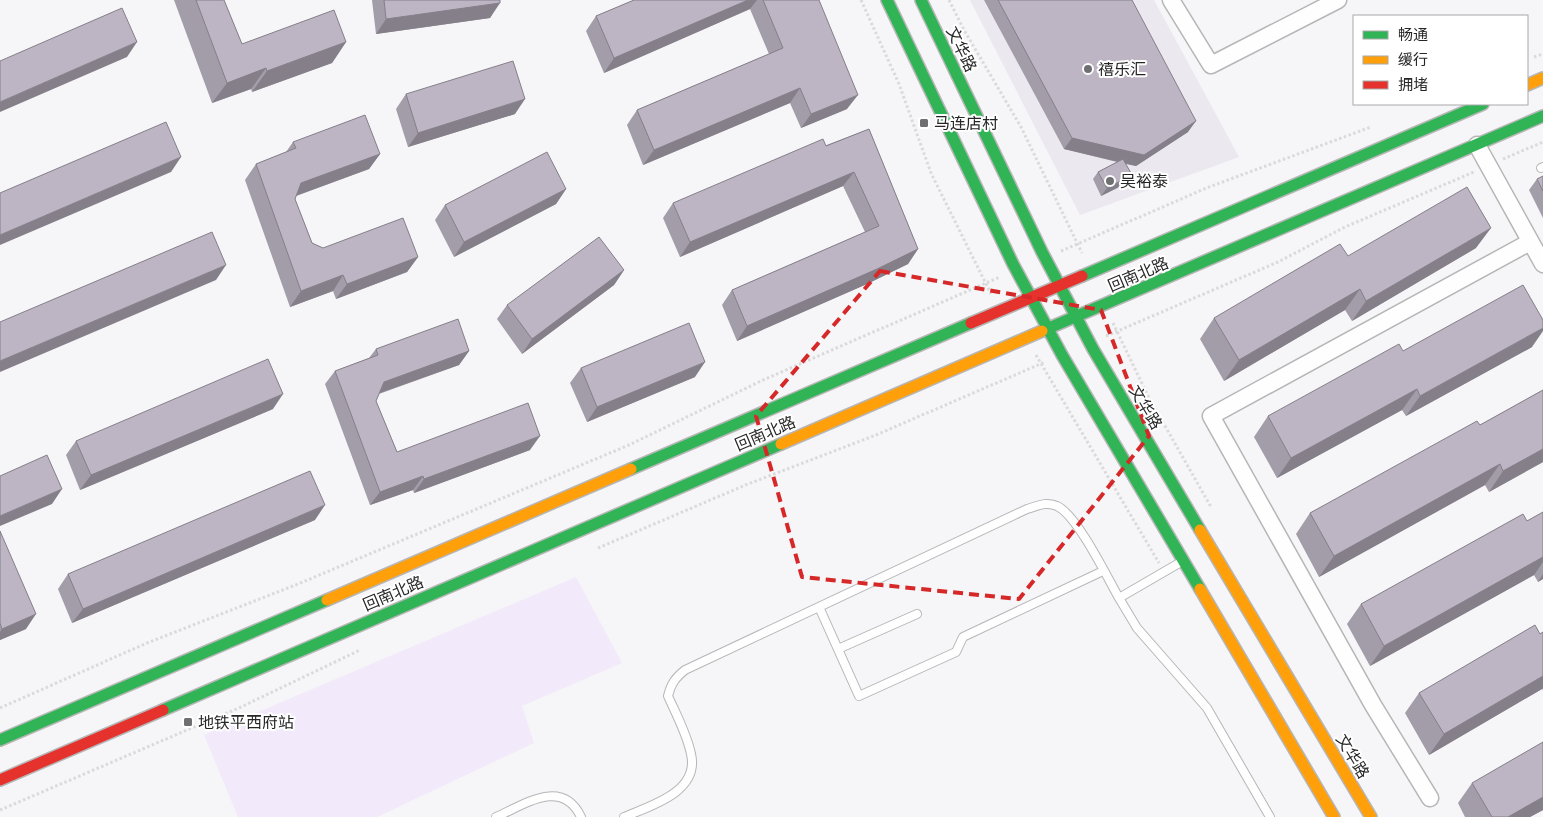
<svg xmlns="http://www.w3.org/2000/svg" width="1543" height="817" viewBox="0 0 1543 817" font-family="Helvetica,'Noto Sans SC',sans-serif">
<rect width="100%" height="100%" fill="#f6f5f7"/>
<path fill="#ebe8ef" d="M970 0H1154L1239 157 1080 215Z"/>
<path fill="#f2eafa" d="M576 577 622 663 522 706 534 743 377 817H238L204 735Z"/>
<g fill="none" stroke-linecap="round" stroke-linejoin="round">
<g stroke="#b6b6b7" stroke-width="10">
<path id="lane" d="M1541 168 1543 167
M1119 598 1137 628 1207 708 1270 817
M819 607 859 696 956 652 963 637 1103 571
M838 649 917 614
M496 817C524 805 562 777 581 817
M624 817C650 806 700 792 691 754 687 734 676 714 668 696 671 684 675 678 685 670L1027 509C1037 506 1047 501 1057 506 1077 515 1107 577 1119 598L1181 562"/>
</g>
<g stroke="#b6b6b7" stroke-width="19">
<path id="street" d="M1171 0 1211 65 1338 0
M1477 145 1543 264
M1430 798 1373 705 1211 416 1530 242"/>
</g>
<g stroke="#b6b6b7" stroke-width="14">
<path id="fast" d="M887 0 1013 264 1062 355 1200 589
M921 0 1042 252 1093 349 1200 530
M1082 276 1483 104
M1042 331 1543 116
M631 469 971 323
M163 710 781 444
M0 740 327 600"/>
</g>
<g stroke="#b6b6b7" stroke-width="14">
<path id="slow" d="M1527 85 1543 78
M781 444 1042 331
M1200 530 1371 817
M1200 589 1334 817
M327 600 631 469"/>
</g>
<g stroke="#b6b6b7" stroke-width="14">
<path id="jam" d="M971 323 1082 276
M0 780 163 710"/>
</g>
<path stroke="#dadadb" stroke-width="3" stroke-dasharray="2.5 2.5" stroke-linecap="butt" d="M861 0 899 84 931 173 991 294
M949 0 964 30 1021 127 1082 253
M1534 57 1543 54
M1503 159 1543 142
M1061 251 1209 187 1371 127
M1113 323 1148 396 1211 507
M1106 336 1278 262 1345 227 1474 172
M1036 355 1159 563
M598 548 748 484 876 435 1045 362
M0 708 147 643 298 584 629 445 763 380 1000 277
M0 810 241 707 360 650"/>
<use href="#lane" stroke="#fefefe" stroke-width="8"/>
<use href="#street" stroke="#fefefe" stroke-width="16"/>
<use href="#fast" stroke="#30b455" stroke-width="11"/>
<use href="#slow" stroke="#ff9f0a" stroke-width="11"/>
<use href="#jam" stroke="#e5322d" stroke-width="11"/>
</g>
<path fill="#a39ca9" d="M174 0H224L242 44 346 42 332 63 252 92 251 89 212 103Z
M372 0H500L490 18 376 34Z
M634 0H819L847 109 801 128 790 103 643 165 627 125 637 110 769 54 750 9 604 73 586 31 596 16Z
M984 0H1132L1188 132 1136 166 1126 164 1132 175 1127 183 1101 196 1093 179 1098 172 1117 162 1064 149Z
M406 94 515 114 408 147 396 109Z
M869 129 918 249 908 264 867 284 737 341 722 305 732 290 865 232 843 186 680 257 663 218 673 203Z
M293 142 380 154 369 169 296 196 295 199 312 243 323 248 418 257 407 272 336 299 333 291 290 307 245 180 256 164 286 152Z
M1543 176V218L1529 190 1537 179Z
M566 189 556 204 454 257 435 220 445 205Z
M1476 248 1352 321 1345 310 1224 381 1200 339 1214 318 1348 256Z
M624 270 614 285 522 354 497 319 507 305Z
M1532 347 1406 416 1402 410 1277 478 1254 437 1268 416 1403 351Z
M376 349 469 351 459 365 379 394 376 401 397 452 530 450 414 493 413 490 370 505 325 384 335 371 369 358Z
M581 368 695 377 587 422 570 383Z
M1543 390V462L1489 492 1485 485 1319 577 1296 534 1310 513 1480 425Z
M273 409 80 490 66 455 76 441Z
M1543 512V579L1538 582 1534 575 1370 666 1347 624 1361 604 1527 521Z
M315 520 72 623 58 589 68 574Z
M0 531 26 629 0 640Z
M1543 632V690L1542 689 1429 755 1405 713 1419 693Z
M1472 783 1543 810 1530 817H1465L1458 803Z"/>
<path fill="#847f89" d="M748 0H757L750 9 604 73 614 58Z
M500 3 490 18 376 34 386 19Z
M137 42 127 57 0 112V102Z
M346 42 332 63 252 92 267 71Z
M266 68 251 89 212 103 227 83Z
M800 88 790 103 643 165 654 150Z
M858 95 847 109 801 128 811 114Z
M525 99 515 114 408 147 418 133Z
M1196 121 1188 132 1136 166 1064 149 1072 138Z
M380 154 369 169 290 198 301 183Z
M181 157 171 172 0 245V235Z
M854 172 843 186 680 257 690 242Z
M1132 175 1127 183 1101 196 1107 188Z
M566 189 556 204 454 257 464 242Z
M1491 228 1476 248 1352 321 1366 301Z
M918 249 908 264 867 284 737 341 747 326Z
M418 257 407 272 336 299 347 284Z
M226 265 216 280 0 372V361Z
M624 270 614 285 522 354 532 339Z
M343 275 333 291 290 307 301 291Z
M1360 289 1345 310 1224 381 1239 360Z
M1543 328V331L1532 347 1406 416 1420 396Z
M469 351 459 365 374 395 384 382Z
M705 362 695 377 587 422 597 407Z
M1417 389 1402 410 1277 478 1291 458Z
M283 394 273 409 80 490 91 475Z
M540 436 530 450 414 493 424 479Z
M1543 449V462L1489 492 1503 471Z
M1500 464 1485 485 1319 577 1334 556Z
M423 476 413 490 370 505 380 492Z
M62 489 52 504 0 526V516Z
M325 505 315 520 72 623 83 609Z
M1543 557V562L1534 575 1370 666 1384 646Z
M1543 574V579L1538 582Z
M36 614 26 629 0 640V632L2 629Z
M1543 676V688L1542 689 1429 755 1444 734Z
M1543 797V810L1530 817H1508Z"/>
<path fill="#bdb5c4" stroke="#847f89" d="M196 0H224L242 44 334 10 346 42 267 71 266 68 227 83Z
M384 0H500V3L386 19Z
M634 0H748L614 58 596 16Z
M763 0H819L858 95 811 114 800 88 654 150 637 110 783 48Z
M998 0H1132L1196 121 1144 155 1072 138Z
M122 8 137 42 0 102V61Z
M513 61 525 99 418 133 406 94Z
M365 115 380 154 301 183 295 199 312 243 323 248 403 218 418 257 347 284 343 275 301 291 256 164 296 148 293 142Z
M166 122 181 157 0 235V193Z
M869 129 918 249 877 269 747 326 732 290 879 226 854 172 690 242 673 203 823 139 826 146Z
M547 152 566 189 464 242 445 205Z
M1123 159 1132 175 1107 188 1098 172Z
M1543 176V191L1537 179Z
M1467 187 1491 228 1366 301 1360 289 1239 360 1214 318 1340 244 1348 256Z
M212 232 226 265 0 361V322Z
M599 237 624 270 532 339 507 305Z
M1523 285 1543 320V328L1420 396 1417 389 1291 458 1268 416 1399 344 1403 351Z
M458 319 469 351 384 382 376 401 397 452 528 403 540 436 424 479 423 476 380 492 335 371 378 355 376 349Z
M689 323 705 362 597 407 581 368Z
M268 359 283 394 91 475 76 441Z
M1543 390V449L1503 471 1500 464 1334 556 1310 513 1477 421 1480 425Z
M47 455 62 489 0 516V476Z
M310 471 325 505 83 609 68 574Z
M1543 512V557L1384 646 1361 604 1523 514 1527 521Z
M0 531 36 614 2 629 0 623Z
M1535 625 1540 634 1543 632V676L1444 734 1419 693Z
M1543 742V797L1508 817H1492L1472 783Z"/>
<path fill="none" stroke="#d62828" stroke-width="4" stroke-dasharray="10 6" stroke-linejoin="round" d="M880 271 1101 310 1149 436 1019 599 802 577 756 416Z"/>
<g fill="#6f6e70" stroke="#fff" stroke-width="2">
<circle cx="1088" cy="69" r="5"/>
<rect x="919" y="118" width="10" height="10" rx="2.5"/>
<circle cx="1110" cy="181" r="5"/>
<rect x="183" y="717" width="10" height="10" rx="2.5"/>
</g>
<g text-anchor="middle" stroke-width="4" stroke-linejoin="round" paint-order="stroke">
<g font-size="16" fill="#262627" stroke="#fff">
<text transform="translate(962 49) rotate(64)" y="6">文华路</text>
<text transform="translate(1138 274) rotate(-23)" y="6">回南北路</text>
<text transform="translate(1146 407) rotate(59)" y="6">文华路</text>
<text transform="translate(765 433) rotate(-23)" y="6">回南北路</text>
<text transform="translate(393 593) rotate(-23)" y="6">回南北路</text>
<text transform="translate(1353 756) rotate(59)" y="6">文华路</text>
</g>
<g font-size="16" fill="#262627" stroke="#fff" text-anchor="start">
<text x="1098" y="75">禧乐汇</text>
<text x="934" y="129">马连店村</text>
<text x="1120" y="187">吴裕泰</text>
<text x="198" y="728">地铁平西府站</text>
</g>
</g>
<rect x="1353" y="15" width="175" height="90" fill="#ffffff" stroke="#a8a8a9"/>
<rect x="1363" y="31" width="25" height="8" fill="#30b455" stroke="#a8a8a9"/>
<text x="1398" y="40" font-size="15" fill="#262627">畅通</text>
<rect x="1363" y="56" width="25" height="8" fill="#ff9f0a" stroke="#a8a8a9"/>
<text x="1398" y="65" font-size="15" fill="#262627">缓行</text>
<rect x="1363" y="81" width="25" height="8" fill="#e5322d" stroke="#a8a8a9"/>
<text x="1398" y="90" font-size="15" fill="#262627">拥堵</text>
</svg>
